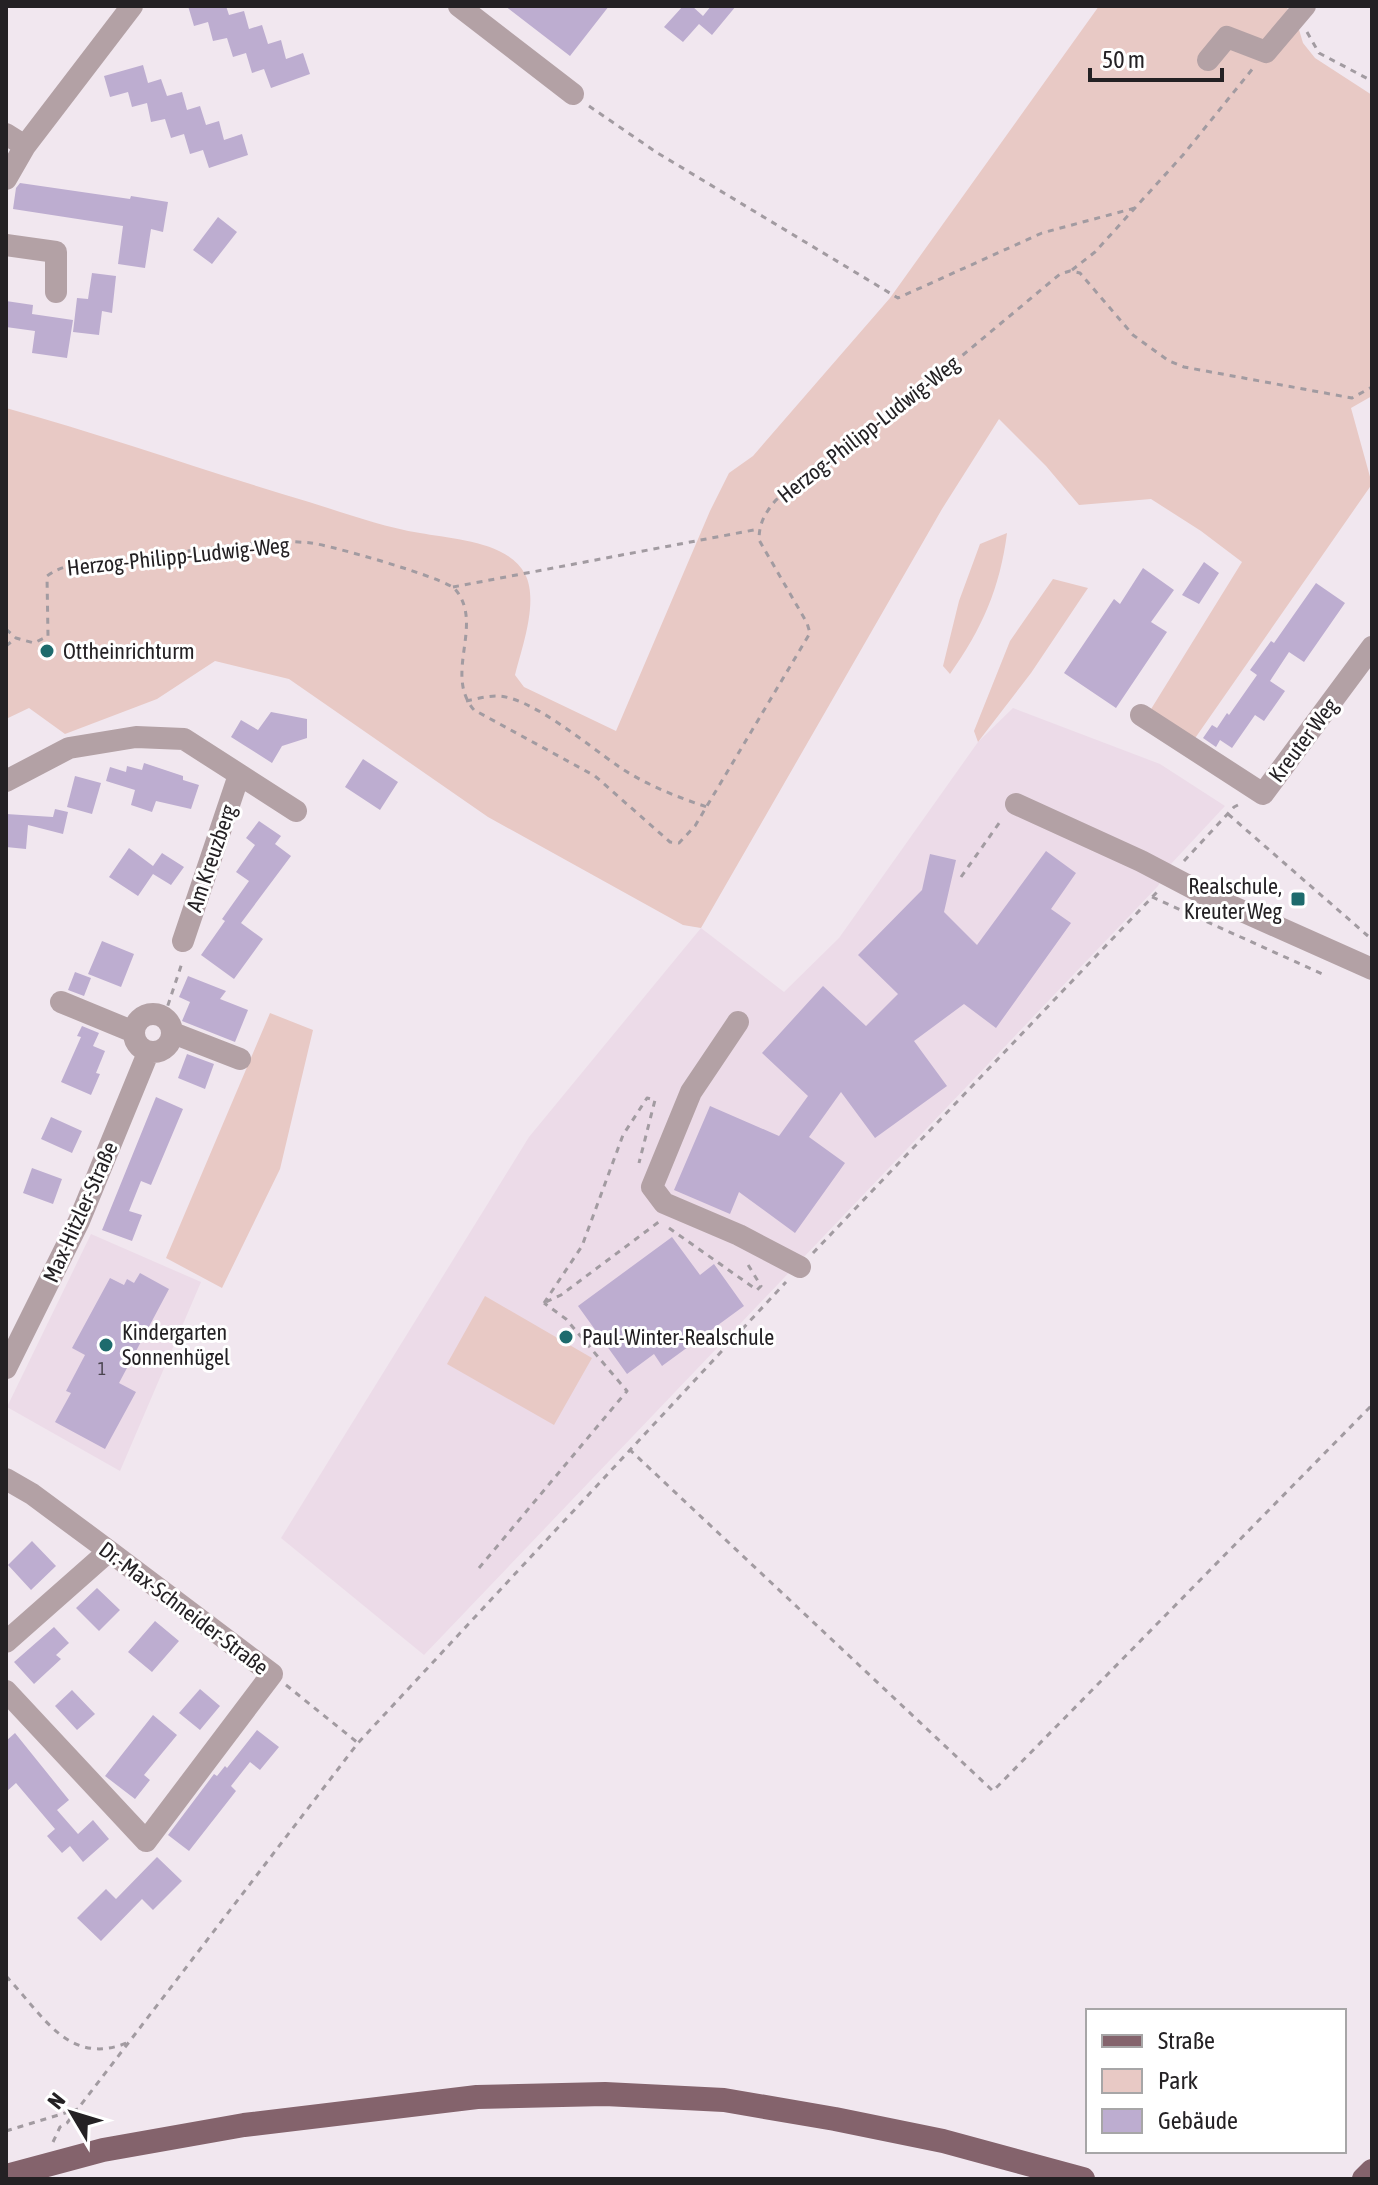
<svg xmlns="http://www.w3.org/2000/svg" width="1378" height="2185" viewBox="0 0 1378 2185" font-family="'Asap Condensed',sans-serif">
<rect width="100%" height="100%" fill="#f1e7ef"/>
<path fill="#ecdbe8" d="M1013 708 1160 764 1225 806 1170 865 1158 886 424 1655 281 1538 529 1137 701 928 784 992 839 938 978 742Z
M91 1234 201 1282 120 1471 7 1407Z"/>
<path fill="#e8c9c5" d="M1099 6H1284L1294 13 1303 43 1315 58 1372 95V396L1351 408 1372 484 1191 744 1148 714 1242 562 1201 531 1151 499 1079 505 1046 466 999 419 942 509 701 928 683 925 488 817 289 679 215 661 157 699 65 734 29 708 6 719V408C108 436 207 472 309 502 345 513 382 527 420 533 451 539 508 541 525 574 539 601 522 647 515 675L524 687 616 731 710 511 729 473 753 456 890 298Z
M1007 533C1000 588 982 629 950 674L943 666 959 601 980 544Z
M1053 579 1088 588 1031 673 978 742 974 731 1010 641Z
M270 1013 313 1030 280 1169 222 1288 166 1258Z
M485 1296 592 1358 554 1425 447 1364Z"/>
<path fill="#bdadd0" d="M188 6H226L229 15 244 11 249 29 262 25 268 44 281 40 286 59 303 53 310 74 271 88 264 69 252 73 246 53 233 57 227 38 213 41 208 22 194 26Z
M505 6H609L570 56Z
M683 6H692L703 16 711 6H736L712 35 699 24 683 42 664 27Z
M143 65 148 83 161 79 167 96 182 92 187 110 200 106 206 125 219 121 224 140 242 134 248 155 209 168 203 150 190 154 184 134 171 138 165 119 151 122 147 103 132 107 128 92 110 97 104 76Z
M20 183 130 199 131 196 168 202 163 232 151 229 145 268 118 264 123 226 13 209 16 188Z
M218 217 237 232 212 264 193 250Z
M92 273 116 276 112 313 102 311 99 335 73 332 77 298 88 299Z
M6 301 33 305 32 314 73 320 67 358 32 353 35 331 6 327Z
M1204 562 1219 573 1199 604 1182 595Z
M1143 568 1174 590 1151 622 1167 632 1116 708 1064 673 1114 599 1120 604Z
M1316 583 1345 603 1304 662 1289 652 1270 681 1285 691 1264 721 1255 715 1232 748 1220 740 1216 747 1203 738 1212 725 1217 728 1227 713 1229 715 1257 675 1250 670 1271 641 1274 643Z
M271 712 307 719V738L282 746 272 763 231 737 241 720 258 730Z
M363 759 398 782 380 810 345 787Z
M144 763 183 776V780L199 785 191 809 156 801 152 812 131 805 135 790 106 781 110 767 126 772 127 766 142 770Z
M75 776 101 783 92 814 67 807Z
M55 809 68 812 63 834 28 825 26 849 6 847V814L53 817Z
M259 821 281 836 275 844 291 856 241 923 263 939 234 979 201 955 225 921 222 919 249 881 236 872 255 845 246 838Z
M129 848 153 866 162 853 184 867 171 885 153 874 138 896 109 877Z
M1046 851 1076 873 1051 909 1071 923 996 1028 964 1004 914 1041 947 1086 875 1138 841 1092 809 1137 845 1163 795 1233 739 1192 730 1214 674 1190 710 1106 779 1136 808 1096 762 1053 823 986 866 1026 898 994 858 955 922 890 930 854 956 860 944 912 977 945Z
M102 941 134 954 121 987 88 974Z
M75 972 91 978 84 996 68 990Z
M188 976 226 991 220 999 248 1010 235 1042 182 1021 190 1002 179 997Z
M82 1026 99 1033 93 1046 105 1051 96 1073 100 1074 91 1095 61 1082 81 1037 77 1036Z
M187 1054 214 1064 205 1089 178 1078Z
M156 1097 183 1109 151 1185 141 1181 129 1211 142 1215 132 1241 102 1230Z
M51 1117 82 1131 72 1153 41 1139Z
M32 1168 62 1179 53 1204 23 1193Z
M672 1237 700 1275 714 1264 744 1306 662 1366 654 1354 627 1374 578 1306Z
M140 1273 169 1289 119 1383 136 1392 105 1449 55 1422 71 1393 66 1391 85 1355 72 1348 110 1278 124 1285 127 1279 134 1283Z
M32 1541 56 1566 31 1590 8 1565Z
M97 1588 120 1610 99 1631 76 1608Z
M155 1621 179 1641 152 1672 128 1652Z
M54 1627 69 1643 56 1655 61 1659 34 1684 14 1662Z
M200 1689 220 1706 200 1730 179 1713Z
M72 1690 95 1714 77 1730 55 1706Z
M153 1715 177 1735 144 1775 150 1780 135 1799 105 1776Z
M257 1730 279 1747 260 1770 250 1762 231 1786 236 1791 189 1851 168 1835 214 1774 217 1776 225 1766 227 1768Z
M15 1733 69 1800 57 1810 78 1834 93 1820 109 1839 83 1862 70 1846 62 1853 47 1836 55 1829 16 1783 6 1792V1741Z
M157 1857 182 1881 153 1910 142 1899 101 1941 77 1918 106 1889 116 1899Z"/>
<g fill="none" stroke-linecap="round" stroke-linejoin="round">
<path stroke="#a29ba1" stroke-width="3" stroke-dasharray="6 6" stroke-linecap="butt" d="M1307 32 1319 53 1372 81
M589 106 656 152 898 298 1042 233 1135 208
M1072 270 1095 252 1183 155 1254 67
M453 587 759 529
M6 629 16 638 34 643 48 636 47 576C54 571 60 568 69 566 103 557 141 556 177 552 221 548 267 538 311 543 330 545 445 578 455 589 485 624 443 674 474 710L595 776 670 842 679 843 695 826 810 633 807 623 759 540C759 523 765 513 776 500L915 395 1060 274 1070 271 1080 273 1133 335 1169 361 1184 367 1352 398 1372 387
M6 646 16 638
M466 701C476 699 487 696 496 696 529 695 590 747 618 766 644 784 677 797 707 807
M1228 814 1368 936
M1184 861 1234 807 1240 804
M961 877 1002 819
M1152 897 1327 976
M164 1017 183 960
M669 1228 757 1290 761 1286 747 1263
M813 1253 1158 891
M546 1302 561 1295 660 1221
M544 1303 582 1246 623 1135 647 1098 655 1100 639 1163
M629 1449 993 1791 1372 1405
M479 1568 627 1391 566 1319 544 1303
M286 1685 358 1743
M6 1976C43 2015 69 2068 129 2042
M6 2131 78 2109
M53 2142 60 2127 67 2123 358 1743 786 1282"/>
<path stroke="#b3a1a5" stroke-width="22" d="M459 6 573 94
M1208 60 1227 37 1266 52 1305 6
M6 134 25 146
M6 179 25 146 132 6
M6 245 56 252V292
M1141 715 1263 794 1372 647
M6 781 69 748 136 737 184 739 296 811
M1016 804 1141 861 1204 894 1372 969
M183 941 239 775
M61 1002 134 1032
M134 1033a19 19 0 1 1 38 0a19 19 0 1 1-38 0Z
M738 1022 691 1092 652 1187 664 1203 739 1235 800 1267
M173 1033 240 1059
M6 1368 79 1221 148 1053
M6 1479 32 1494 109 1551 272 1674 146 1841 6 1691
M6 1642 109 1551"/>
<path stroke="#84636c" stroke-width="24" d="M6 2176 103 2150 244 2125 477 2097 605 2094 724 2100 835 2119 943 2141 1083 2179
M1364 2179 1372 2171"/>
</g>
<g fill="#1e6b6d" stroke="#fff" stroke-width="3">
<circle cx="47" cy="651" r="8"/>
<rect x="1290" y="891" width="16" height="16" rx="4"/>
<circle cx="566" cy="1337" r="8"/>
<circle cx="106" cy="1345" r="8"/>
</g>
<g text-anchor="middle" stroke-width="6" stroke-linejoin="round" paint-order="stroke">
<g font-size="18" fill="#4a444f">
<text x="102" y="1375">1</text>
</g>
<g font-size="22" fill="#242124" stroke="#fff">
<text transform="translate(868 429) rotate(-38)" y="8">Herzog-Philipp-Ludwig-Weg</text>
<text transform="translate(178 556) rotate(-6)" y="8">Herzog-Philipp-Ludwig-Weg</text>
<text transform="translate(1303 740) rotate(-53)" y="8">Kreuter Weg</text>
<text transform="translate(211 858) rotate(-71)" y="8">Am Kreuzberg</text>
<text transform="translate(80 1212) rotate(-66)" y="8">Max-Hitzler-Straße</text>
<text transform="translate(184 1608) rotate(37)" y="8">Dr.-Max-Schneider-Straße</text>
</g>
<g font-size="22" fill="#242124" stroke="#fff" text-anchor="start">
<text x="63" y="659">Ottheinrichturm</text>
<text x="1282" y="894" text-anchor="end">Realschule,<tspan x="1282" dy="25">Kreuter Weg</tspan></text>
<text x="122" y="1340">Kindergarten<tspan x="122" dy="25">Sonnenhügel</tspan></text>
<text x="582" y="1345">Paul-Winter-Realschule</text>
</g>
</g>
<rect width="1378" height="2185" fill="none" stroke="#242124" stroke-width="16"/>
<rect x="1086" y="2009" width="260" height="144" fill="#ffffff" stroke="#a7a6a7" stroke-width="2"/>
<rect x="1102" y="2035" width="40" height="12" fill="#84636c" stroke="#a7a6a7" stroke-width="2"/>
<text x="1158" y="2049" font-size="24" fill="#242124">Straße</text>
<rect x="1102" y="2069" width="40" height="24" fill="#e8c9c5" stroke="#a7a6a7" stroke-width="2"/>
<text x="1158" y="2089" font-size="24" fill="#242124">Park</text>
<rect x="1102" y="2109" width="40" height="24" fill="#bdadd0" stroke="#a7a6a7" stroke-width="2"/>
<text x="1158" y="2129" font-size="24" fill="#242124">Gebäude</text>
<g transform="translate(72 2113) rotate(308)" stroke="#ffffff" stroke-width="6" paint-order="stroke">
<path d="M0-6L14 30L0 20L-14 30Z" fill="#242124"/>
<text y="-12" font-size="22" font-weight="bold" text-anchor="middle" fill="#242124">N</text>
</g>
<path d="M1090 68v12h132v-12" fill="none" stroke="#242124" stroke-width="4"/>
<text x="1102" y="68" font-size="24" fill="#242124" stroke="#ffffff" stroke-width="6" paint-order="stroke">50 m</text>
</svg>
